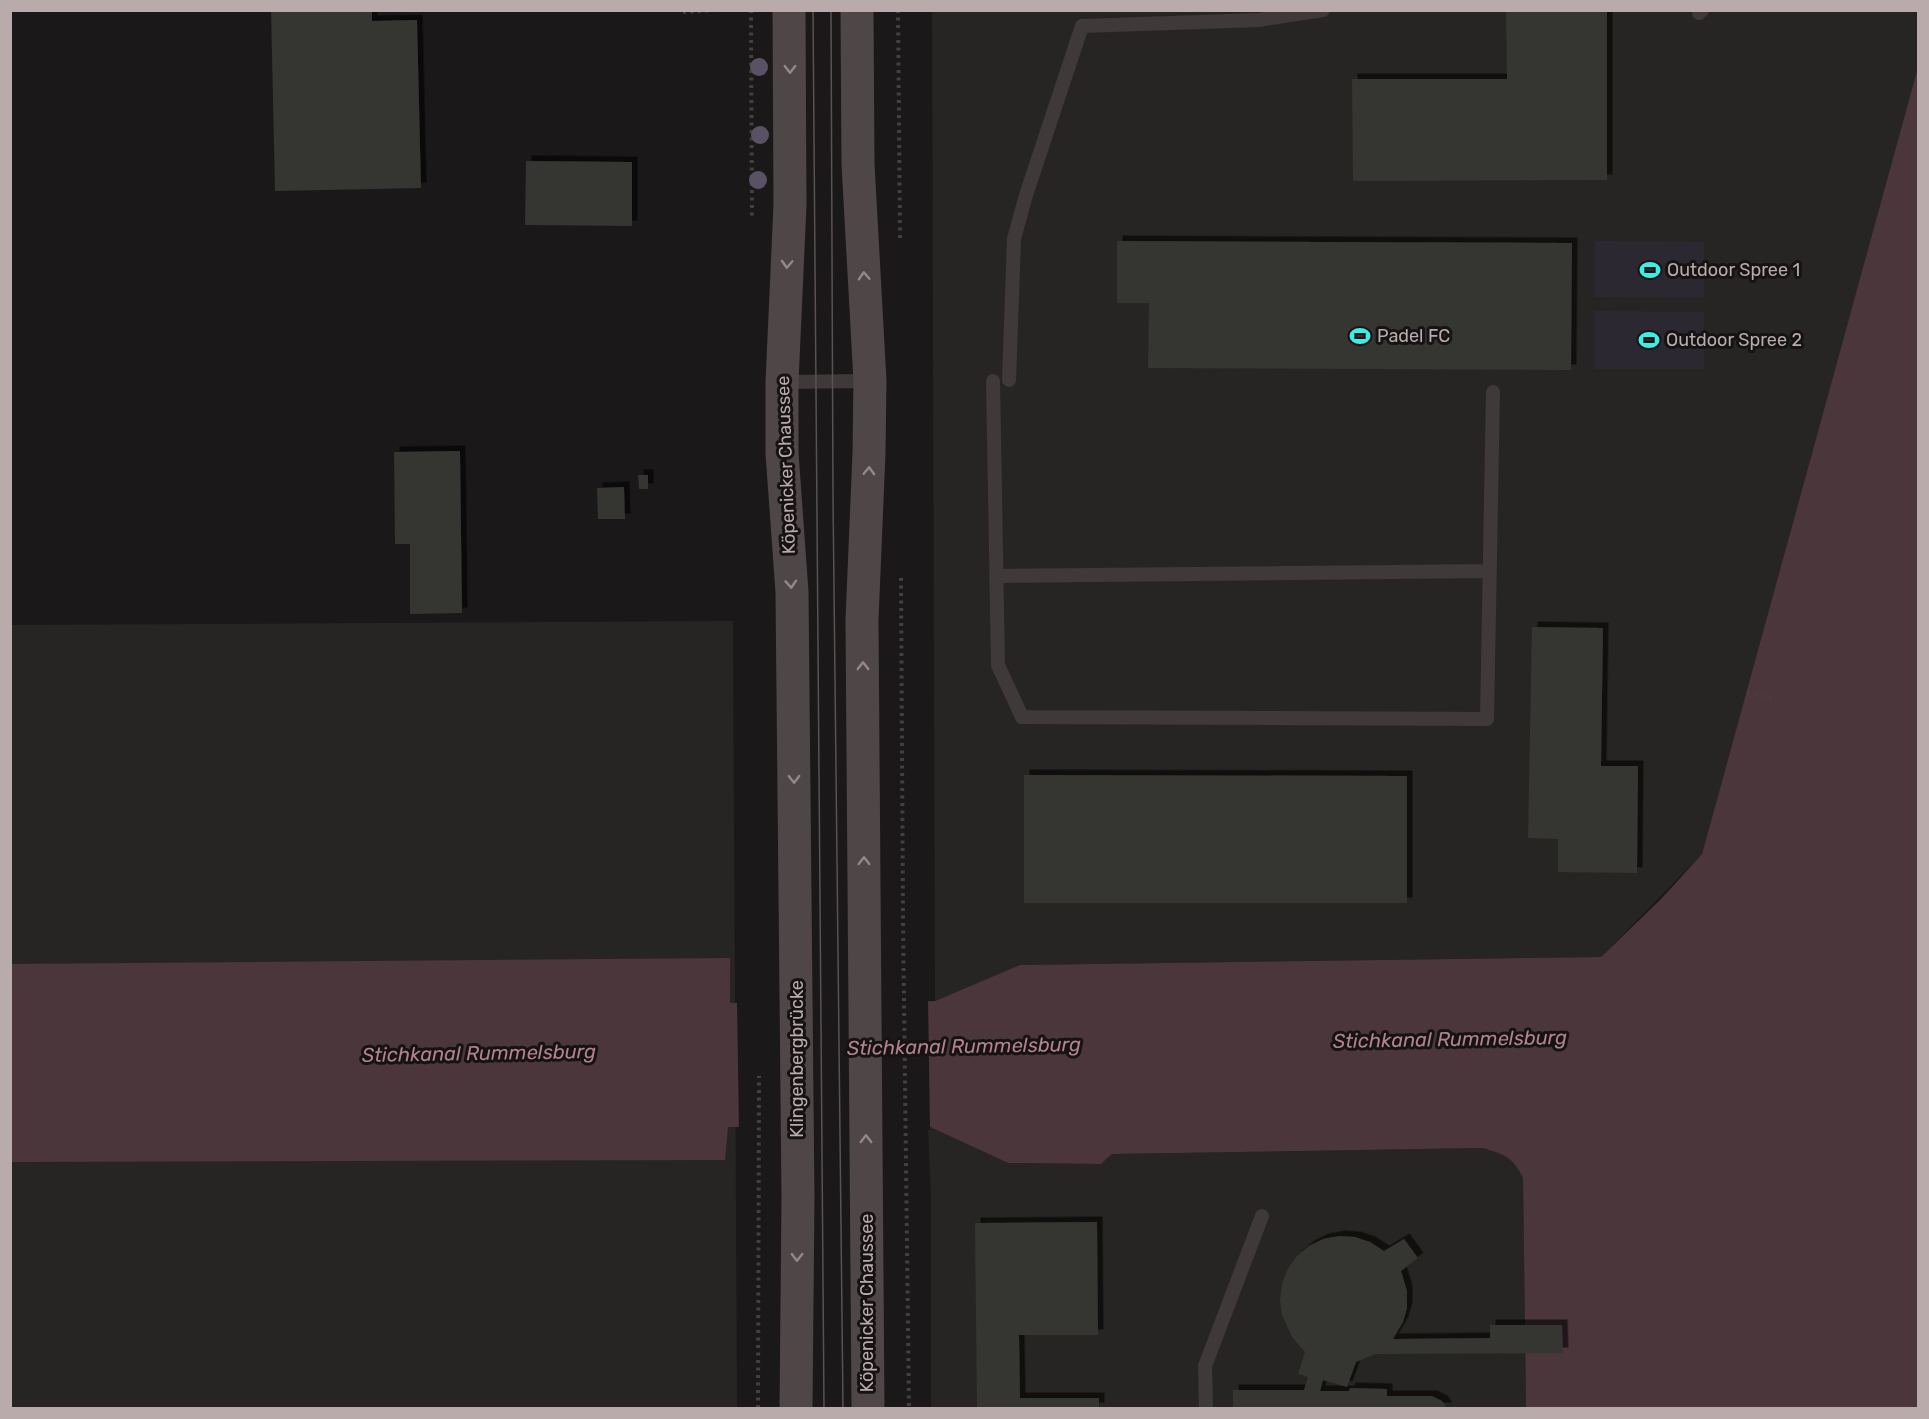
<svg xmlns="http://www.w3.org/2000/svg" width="1929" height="1419" viewBox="0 0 1929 1419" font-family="Rubik,sans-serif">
<defs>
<filter id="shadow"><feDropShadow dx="5.5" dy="-5.5" stdDeviation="0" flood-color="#0009"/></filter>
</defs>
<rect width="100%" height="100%" fill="#1a1818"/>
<path fill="#272524" d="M932 11H1918V67L1702 854 1601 957 1020 965 935 1001Z
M733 621 737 1408H11L10 625Z
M928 1126 1008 1163 1101 1164 1112 1154 1482 1148 1500 1153 1516 1163 1523 1178 1526 1408H931V1197Z"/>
<path fill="#2c2832" d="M1595 241 1704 242V298L1595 297Z
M1594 311 1704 312V369H1595Z"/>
<path fill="#4a363b" d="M1918 67V1408H1526L1523 1178C1513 1157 1504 1154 1482 1148L1112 1154 1101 1164 1008 1163 928 1126 728 1127 725 1160 11 1162 10 964 730 958V1003L935 1001 1020 965 1601 957 1662 898 1702 854Z"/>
<path fill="#1a1818" d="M928 998 930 1130H739L737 1000Z"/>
<path fill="#363433" filter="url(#shadow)" d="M271 10H372V21L417 20 421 188 275 191Z
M1506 10H1607V180L1353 181 1352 79H1507Z
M526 161 632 162V226L525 225Z
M1117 241 1572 243 1571 370 1148 368 1149 303H1117Z
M460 451 462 613 410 614V544H395L394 452Z
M638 475H648V489H639Z
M624 487 625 519H598L597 488Z
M1532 627 1603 628 1601 766H1638L1637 873 1558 872V839L1528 838Z
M1024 775 1407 776V903H1024Z
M1097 1222 1098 1335H1019L1020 1398H1099V1408H977L975 1223Z
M1339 1236 1355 1237 1370 1242 1384 1251 1404 1239 1418 1258 1401 1271 1407 1291V1308L1403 1322 1393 1339 1490 1338V1325H1562L1563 1353 1375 1354 1356 1362 1347 1387 1323 1380 1320 1391H1349L1350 1388 1387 1389V1396H1432L1442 1401 1447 1408H1233V1390H1304L1308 1377 1298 1374 1305 1352 1292 1337 1282 1315 1280 1300 1282 1284 1288 1268 1297 1256 1309 1246 1323 1239Z"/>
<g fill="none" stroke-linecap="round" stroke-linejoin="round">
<path stroke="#463f3f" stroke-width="4" stroke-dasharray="3 4.5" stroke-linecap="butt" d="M751 10 752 220
M898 10 900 238
M683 12 718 10
M901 578 903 918 909 1408
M1747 692 1773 699
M758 1408 759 1076"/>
<path stroke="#3f3a39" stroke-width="14" d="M1699 13 1702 10
M1009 380 1014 239 1026 195 1082 26 1259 20 1323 10
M993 381 998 665 1022 717 1487 719 1493 392
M782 382 870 381
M996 576 1490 571
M1206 1408 1205 1366 1262 1216"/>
<path stroke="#4f4747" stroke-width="33" d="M789 10 790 205 782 382V453L792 592 798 1198 796 1408
M857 10 858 164 870 381 869 453 862 620 868 1408"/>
<path stroke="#5a5252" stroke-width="1.5" d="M813 10 824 1408
M831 10 833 497 843 1408"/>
</g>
<g fill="#595265">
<circle cx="759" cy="67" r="9"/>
<circle cx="760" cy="135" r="9"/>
<circle cx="758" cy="180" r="9"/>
</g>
<defs><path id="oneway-chevron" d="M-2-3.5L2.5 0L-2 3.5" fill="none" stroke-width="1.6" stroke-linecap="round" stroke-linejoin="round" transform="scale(1.5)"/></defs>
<g stroke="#948788">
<use href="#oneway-chevron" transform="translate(790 69) rotate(90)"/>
<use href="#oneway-chevron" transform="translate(787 264) rotate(93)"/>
<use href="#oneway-chevron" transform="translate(864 276) rotate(-93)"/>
<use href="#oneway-chevron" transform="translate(869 471) rotate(-88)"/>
<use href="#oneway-chevron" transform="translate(791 584) rotate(86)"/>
<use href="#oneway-chevron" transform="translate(863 666) rotate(-90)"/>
<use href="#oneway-chevron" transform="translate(794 779) rotate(89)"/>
<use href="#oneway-chevron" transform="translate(864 861) rotate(-90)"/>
<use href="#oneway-chevron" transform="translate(866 1139) rotate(-90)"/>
<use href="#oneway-chevron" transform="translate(797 1257) rotate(91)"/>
</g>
<defs>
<g id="stadium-bare" transform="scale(1.62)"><path d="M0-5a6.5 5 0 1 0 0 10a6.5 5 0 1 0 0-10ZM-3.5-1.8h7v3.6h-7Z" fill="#3aefe6" stroke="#151313" stroke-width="2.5" paint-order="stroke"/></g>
</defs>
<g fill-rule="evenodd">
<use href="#stadium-bare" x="1650" y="270"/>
<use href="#stadium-bare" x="1360" y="336"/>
<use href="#stadium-bare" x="1649" y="340"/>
</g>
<g text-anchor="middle" stroke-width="6" stroke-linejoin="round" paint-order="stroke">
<g font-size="18" fill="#b9aaab" stroke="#151313" text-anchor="start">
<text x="1667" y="276">Outdoor Spree 1</text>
<text x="1377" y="342">Padel FC</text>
<text x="1666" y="346">Outdoor Spree 2</text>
</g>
<g font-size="18" fill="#b9aaab" stroke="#151313">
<text transform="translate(786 465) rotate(-92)" y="6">Köpenicker Chaussee</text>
<text transform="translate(797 1059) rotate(-90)" y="6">Klingenbergbrücke</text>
<text transform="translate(867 1303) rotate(-90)" y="6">Köpenicker Chaussee</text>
</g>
<g font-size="20" font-style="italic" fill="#b4828e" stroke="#151313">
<text transform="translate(1450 1039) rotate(-1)" y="7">Stichkanal Rummelsburg</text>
<text transform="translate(964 1046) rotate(-1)" y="7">Stichkanal Rummelsburg</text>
<text transform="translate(479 1053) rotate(-1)" y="7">Stichkanal Rummelsburg</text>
</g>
</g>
<rect width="1929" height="1419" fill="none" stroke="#b9aaab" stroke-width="24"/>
</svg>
